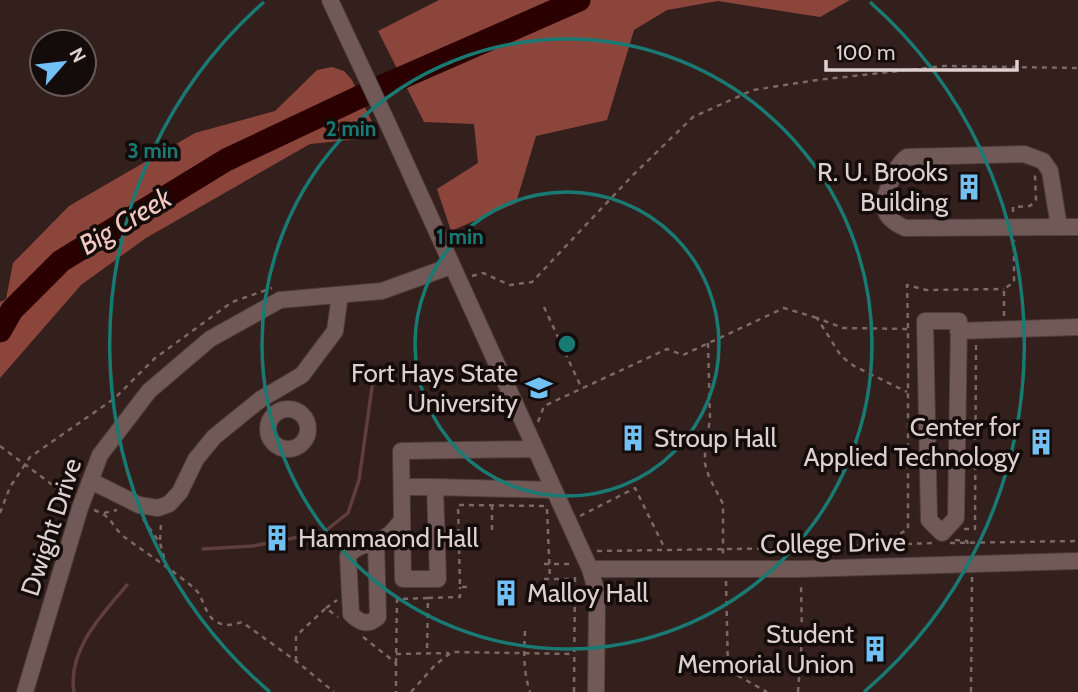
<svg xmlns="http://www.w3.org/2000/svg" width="1078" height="692" viewBox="0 0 1078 692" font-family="Cabin,sans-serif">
<rect width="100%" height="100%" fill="#331f1c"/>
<path fill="#8c453b" d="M439 0H850L820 17 718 1 667 10 634 30 607 120 536 136 516 203 451 231 437 189 478 163 474 124 424 122 378 31Z
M332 67 344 71 352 80 373 124 370 138 310 144 146 238 81 285 0 378V302L6 299 13 263 69 206 195 133 275 111 317 70Z"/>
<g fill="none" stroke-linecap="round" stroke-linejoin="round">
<path stroke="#603e3e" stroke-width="3.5" d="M203 549 253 546 324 532 348 513 359 480 374 373
M74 692C67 651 102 614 127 585"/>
<path stroke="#2a0000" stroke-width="23" d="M0 331 12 310 61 261 226 160 385 85 579 0"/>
<g stroke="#4d3d3b" stroke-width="18">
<path id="minor" d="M330 0 388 124 590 569 595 586 597 601 596 692
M1059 227 1050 171 1043 161 1024 154 907 157C899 163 895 172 891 181 881 203 880 217 905 228L1078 227
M925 321H959L956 518 942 533 929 520Z
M958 331 1078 327
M268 429a20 20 0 1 1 40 0a20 20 0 1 1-40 0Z
M535 449 401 451 403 579H438L435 487 554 490
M91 481 139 505 158 508 169 504 180 492 196 459 214 437 261 399 302 375 335 331 340 295
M403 487H435
M376 542 378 617C368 626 360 623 351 614L348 556C357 543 377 544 390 534 394 530 398 525 402 520
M590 569H800L1078 561
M25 692 80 508 100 455 149 391 210 339 280 300 382 291 451 266"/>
</g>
<path stroke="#7a6966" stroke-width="2.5" stroke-dasharray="5 5" stroke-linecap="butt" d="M1013 212V207L1030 206 1036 200 1035 175
M472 276 483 273 510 285 532 282 633 175 693 117 753 90 817 80 944 66 1078 68
M544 307 582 389
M1004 316V289L1014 282V240
M908 328 907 285 926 290 1004 289
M708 343 710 419 705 451V464L709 477 723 504V557
M538 422 544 406 667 349 683 355 784 308 817 318
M62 492 70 499
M492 505V533
M547 509 550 579
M94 510C113 517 110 524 123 536 146 553 174 571 195 589 204 598 204 613 215 621 224 627 233 625 242 622L296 661 334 692
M0 513 10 487 30 457 115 398 154 359 232 302 272 288
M104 513 117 510
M580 516 635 488 665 549
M143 519 160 543 167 568
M964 529H975L976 344
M160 540 161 523
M955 540 967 541 969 549
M950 543 1078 541
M883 544 908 529V329L843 328 817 318 841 356 854 366 907 392
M597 551 800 548 933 543
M544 564H572
M544 579H575
M726 581 728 670 767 692
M467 587H460L458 505 546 506
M428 598 460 597V587
M326 608 337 600
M525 631C524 652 523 671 530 692
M363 637 396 663V692
M396 654 449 653
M296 661V636L326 608 338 617
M396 663 397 599 428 598 427 653
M411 692 435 665 452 652 573 654
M574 692 575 573
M798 692 802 638 801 583
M971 692 972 576"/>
<use href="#minor" stroke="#705956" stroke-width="16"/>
<path stroke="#7a6966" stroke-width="2.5" stroke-dasharray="5 5" stroke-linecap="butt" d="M0 446 62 492"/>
</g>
<g fill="none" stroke="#197a73" stroke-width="3.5">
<circle cx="567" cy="344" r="152"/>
<circle cx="567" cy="344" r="305"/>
<path d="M270 692A457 457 0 0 1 264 2M870 2A457 457 0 0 1 864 692"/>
</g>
<defs>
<g id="building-bare" transform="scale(2.1)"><path d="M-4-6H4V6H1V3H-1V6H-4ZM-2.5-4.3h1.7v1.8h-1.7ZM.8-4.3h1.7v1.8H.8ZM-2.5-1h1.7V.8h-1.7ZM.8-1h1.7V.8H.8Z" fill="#72c1f5" stroke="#140c0a" stroke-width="2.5" paint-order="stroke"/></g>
<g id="university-bare" transform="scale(2.1)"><path d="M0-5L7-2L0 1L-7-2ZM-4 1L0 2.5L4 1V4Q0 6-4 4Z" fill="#72c1f5" stroke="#140c0a" stroke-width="2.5" paint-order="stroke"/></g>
</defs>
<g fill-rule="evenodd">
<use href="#building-bare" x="969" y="187"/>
<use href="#university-bare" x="539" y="388"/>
<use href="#building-bare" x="633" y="438"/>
<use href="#building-bare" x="1041" y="442"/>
<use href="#building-bare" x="277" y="538"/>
<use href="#building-bare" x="506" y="593"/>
<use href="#building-bare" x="875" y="649"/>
</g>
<g text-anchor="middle" stroke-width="7" stroke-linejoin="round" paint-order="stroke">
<g font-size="26" fill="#ded0ce" stroke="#140c0a" text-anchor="end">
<text x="948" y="181">R. U. Brooks<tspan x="948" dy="30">Building</tspan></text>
<text x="518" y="382">Fort Hays State<tspan x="518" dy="30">University</tspan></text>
<text x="1020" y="436">Center for<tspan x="1020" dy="30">Applied Technology</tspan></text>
<text x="654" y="447" text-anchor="start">Stroup Hall</text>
<text x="298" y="547" text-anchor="start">Hammaond Hall</text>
<text x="527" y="602" text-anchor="start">Malloy Hall</text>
<text x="854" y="643">Student<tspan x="854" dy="30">Memorial Union</tspan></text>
</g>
<g font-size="26" fill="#ded0ce" stroke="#140c0a">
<text transform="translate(51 527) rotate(-72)" y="9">Dwight Drive</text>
<text transform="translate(833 543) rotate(-1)" y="9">College Drive</text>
</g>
<g font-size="28" font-style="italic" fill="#f4c8c1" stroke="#140c0a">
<text transform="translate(125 221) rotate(-31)" y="10">Big Creek</text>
</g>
</g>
<circle cx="567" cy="344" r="10" fill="#197a73" stroke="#140c0a" stroke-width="3.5"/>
<g font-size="21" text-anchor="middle" font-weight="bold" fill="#197a73" stroke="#140c0a" stroke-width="7" stroke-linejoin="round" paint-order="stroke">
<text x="351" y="136">2 min</text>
<text x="153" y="158">3 min</text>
<text x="460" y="244">1 min</text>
</g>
<g transform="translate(63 63) rotate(62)"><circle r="33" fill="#140c0a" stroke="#655a58" stroke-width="2"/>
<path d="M0-5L12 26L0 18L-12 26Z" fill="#72c1f5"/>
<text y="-10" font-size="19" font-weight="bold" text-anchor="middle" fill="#ded0ce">N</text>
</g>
<path d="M826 60v10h191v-10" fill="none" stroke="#ded0ce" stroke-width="3.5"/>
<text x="836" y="60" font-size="21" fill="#ded0ce" stroke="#140c0a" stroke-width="5" paint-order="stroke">100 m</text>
</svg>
